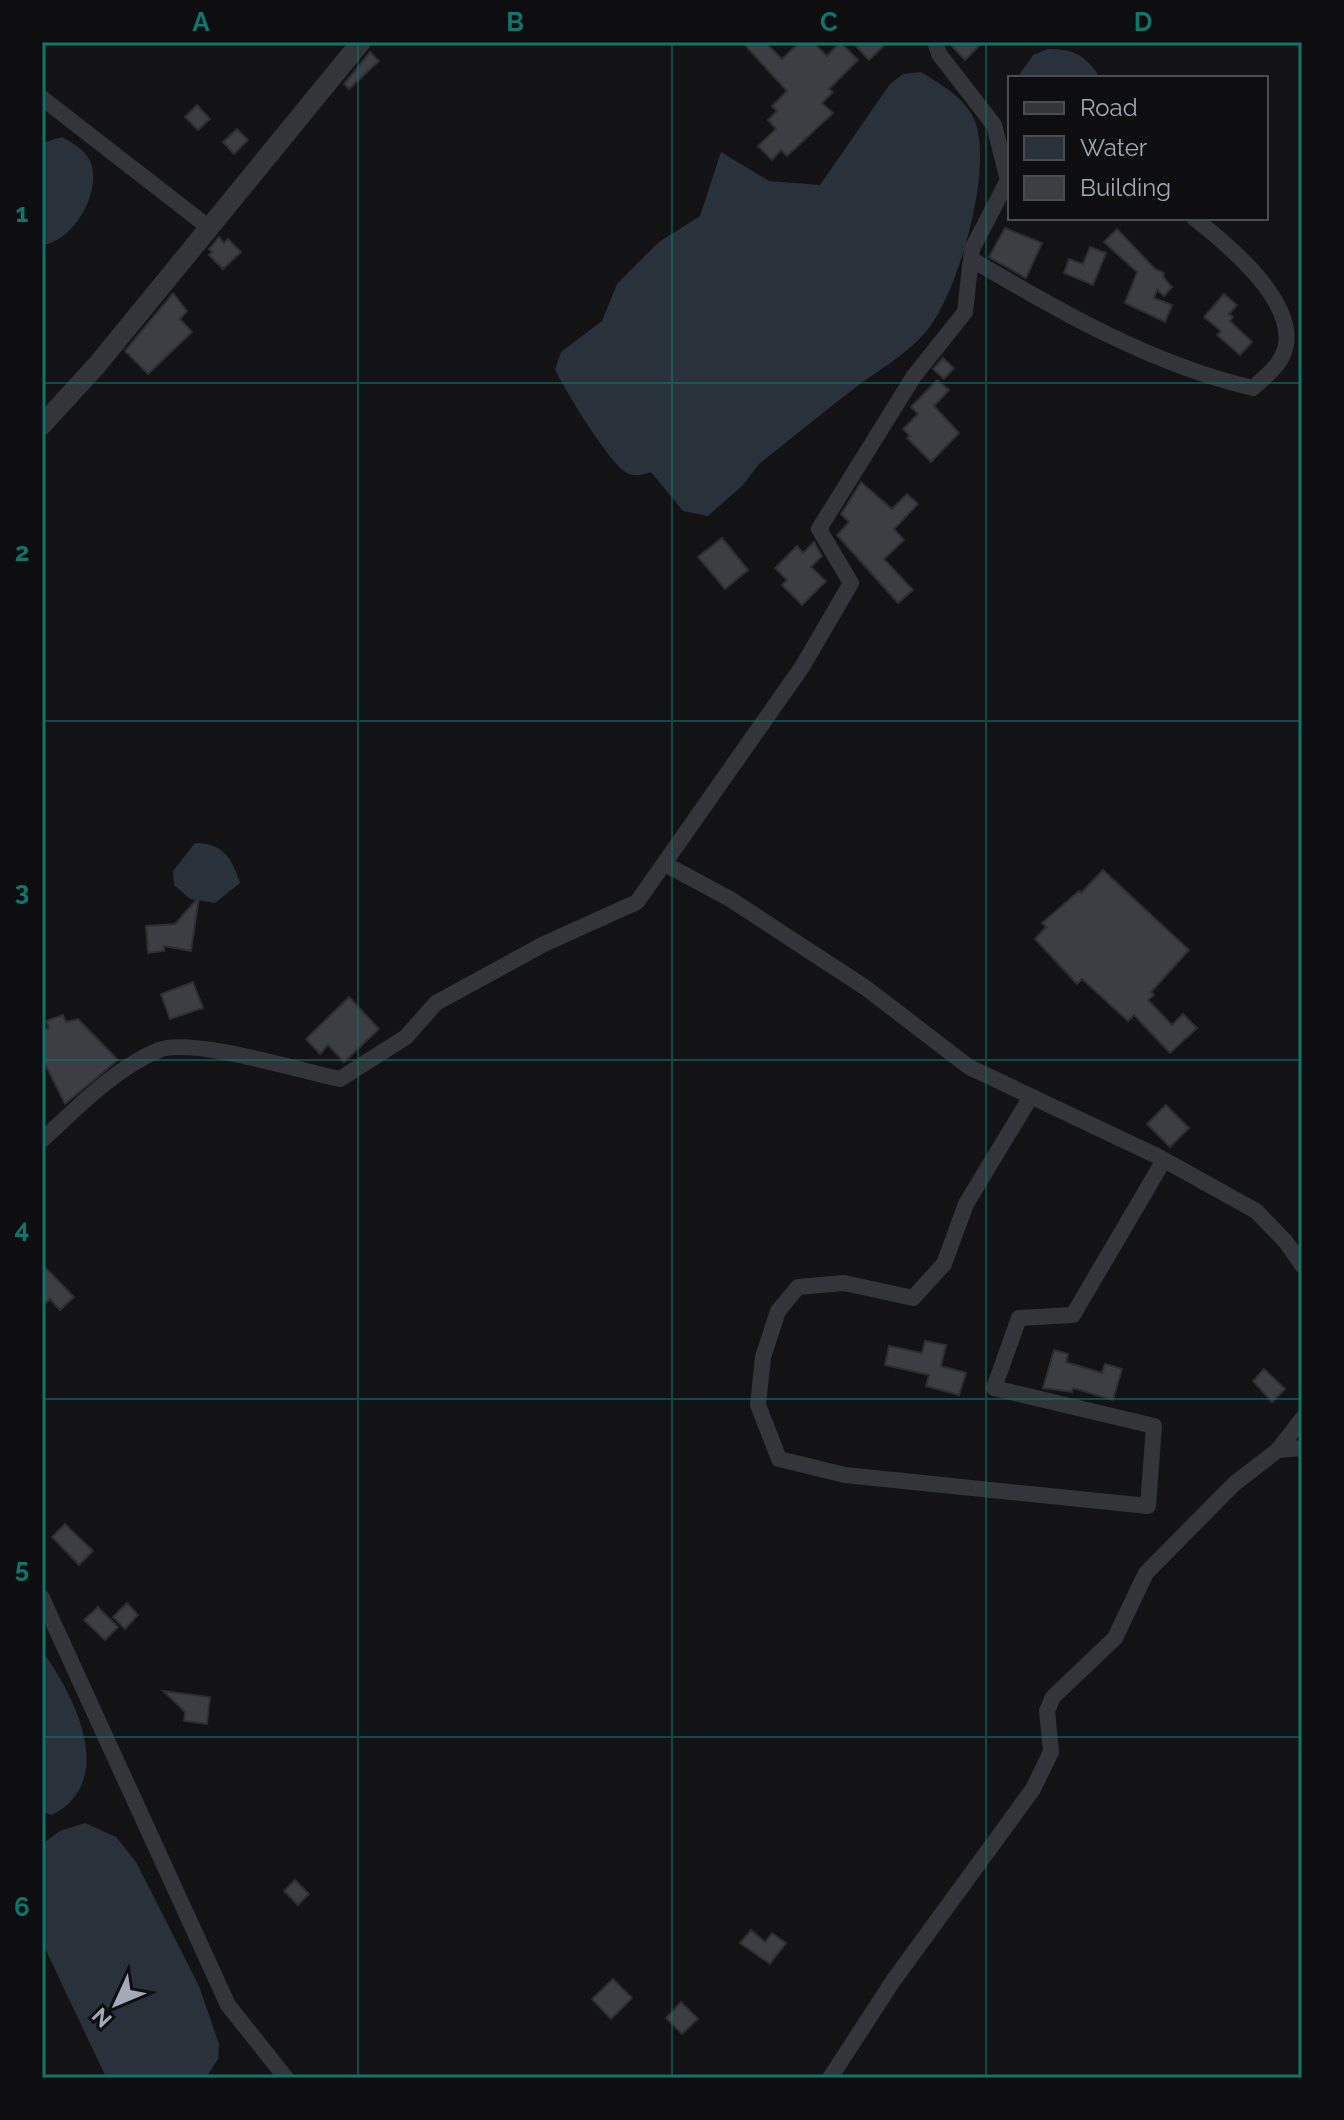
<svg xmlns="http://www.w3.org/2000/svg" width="1344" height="2120" viewBox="0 0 1344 2120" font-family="Raleway,sans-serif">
<rect width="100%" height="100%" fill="#131315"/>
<path fill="#29313a" d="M1048 49C1072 49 1083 54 1097 73V78H1017L1033 55Z
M921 72C939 83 962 96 972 115 997 159 959 287 931 325 914 349 884 367 860 384 826 410 793 437 759 464L743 485 708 516 683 511 651 472C644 475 634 477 627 473 608 462 566 391 555 370L561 352 602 321 617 284 659 242 700 216 721 152 769 181 820 185 890 84 903 74Z
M62 137C74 144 89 152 92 167 99 197 73 239 44 245L42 143Z
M195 843C223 843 232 858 240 883L215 903 190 899 174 885 173 871Z
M42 1651C75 1696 118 1781 52 1815L42 1812Z
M85 1823 116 1837 136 1862 199 1986 219 2044 218 2059 206 2078 105 2075 42 1942V1844L60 1831Z"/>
<path fill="#3d3e43" stroke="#2d2d32" stroke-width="2" d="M742 42H765L782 59 800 42H813L827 56 840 42 858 60 829 89 833 92 822 103 833 113 787 156 781 150 772 160 758 146 776 129 768 120 777 111 772 106 787 91Z
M852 42H888L869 60Z
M948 42H983L965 60Z
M370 52 379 61 349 89 344 84Z
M197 105 210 119 198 130 185 117Z
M237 129 248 140 234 154 223 142Z
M1005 228 1042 243 1026 278 989 257Z
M1117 229 1155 269 1164 273 1163 277 1172 287 1164 296 1157 290 1154 298 1172 305 1165 322 1125 303 1137 272 1104 242Z
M219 237 224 243 228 239 241 252 223 269 209 255 212 252 209 249Z
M1090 247 1106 253 1093 285 1064 273 1069 259 1083 264Z
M173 293 187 311 180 319 192 332 148 374 125 351Z
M1224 294 1237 305 1229 314 1233 317 1230 321 1252 342 1240 355 1217 335 1221 331 1204 317Z
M943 358 954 368 944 379 933 369Z
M937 380 949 390 934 406 959 433 931 462 907 438 910 436 903 429 918 414 911 407Z
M861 482 892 509 907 494 918 504 894 529 904 540 884 559 913 590 898 603 837 535 849 522 841 514Z
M722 538 748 570 725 589 698 557Z
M814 542 822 556 811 567 826 581 802 605 782 585 787 580 775 568 797 546 803 553Z
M1103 870 1189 950 1151 992 1154 995 1148 1000 1172 1025 1183 1014 1197 1028 1170 1053 1134 1015 1128 1021 1082 979 1077 984 1035 939 1046 927 1042 923 1079 891 1081 893Z
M199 897 191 951 164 946V951L148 953 146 926 175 924Z
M193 982 203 1008 170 1019 161 994Z
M349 997 379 1029 344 1062 328 1045 320 1054 306 1039Z
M63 1015 66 1022 78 1019 118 1060 65 1104 42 1058V1031L49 1028 46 1021Z
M1166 1105 1189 1128 1170 1147 1147 1124Z
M42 1264 74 1297 60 1310 50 1299 42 1307Z
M925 1341 946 1345 941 1366 966 1373 959 1395 926 1386 929 1375 885 1365 889 1346 922 1353Z
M1054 1350 1068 1354 1066 1362 1102 1373 1105 1364 1122 1369 1113 1400 1073 1388 1072 1392 1043 1388Z
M1264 1369 1285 1389 1272 1402 1253 1381Z
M65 1524 93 1551 79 1565 52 1537Z
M127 1603 138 1615 125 1629 113 1617Z
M98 1607 118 1627 105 1640 84 1620Z
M163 1691 210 1697 207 1724 184 1721 185 1712Z
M295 1880 309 1894 298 1905 284 1891Z
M751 1930 765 1942 772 1933 786 1943 770 1964 740 1943Z
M613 1979 632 1998 611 2019 592 1999Z
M681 2002 698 2019 682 2034 666 2018Z"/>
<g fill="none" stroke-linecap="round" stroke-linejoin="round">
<path stroke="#34353b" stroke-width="16" d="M42 98 207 226
M971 259C1059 311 1153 365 1253 388 1267 375 1283 364 1286 344 1293 298 1226 243 1194 218
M665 864 730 899 866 988 969 1067 1157 1156 1256 1211 1286 1242 1302 1265
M1030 1098 966 1204 944 1264 913 1298 844 1283 798 1287 778 1311 763 1357 758 1405 779 1459 845 1475 1148 1506 1154 1426 994 1388 1019 1318 1073 1315 1164 1160
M42 1140C77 1108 115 1068 159 1050 193 1037 300 1071 340 1079L406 1037 436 1003 542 945 637 902 802 667 851 583 819 529 914 376 965 312 972 249 1008 180 994 125 939 54 935 42
M1278 1450 1302 1419
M42 1598 228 2005 286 2078
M830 2078 893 1981 1033 1789 1051 1752 1047 1711 1053 1697 1115 1638 1146 1573 1234 1484 1278 1450 1302 1448"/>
<path stroke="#34353b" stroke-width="20" d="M42 425 97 365 361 42"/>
</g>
<path fill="none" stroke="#0f766e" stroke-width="2" stroke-opacity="0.55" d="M358 42V2078M672 42V2078M986 42V2078M42 383H1302M42 721H1302M42 1060H1302M42 1399H1302M42 1737H1302"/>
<rect width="1344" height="2120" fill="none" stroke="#0e0e10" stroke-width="88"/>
<rect x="1008" y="76" width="260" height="144" fill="#0e0e10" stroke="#4a4c53" stroke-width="2"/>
<rect x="1024" y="102" width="40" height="12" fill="#34353b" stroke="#4a4c53" stroke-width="2"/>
<text x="1080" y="116" font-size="24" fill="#a4a9b7">Road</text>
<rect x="1024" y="136" width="40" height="24" fill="#29313a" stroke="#4a4c53" stroke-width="2"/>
<text x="1080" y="156" font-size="24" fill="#a4a9b7">Water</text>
<rect x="1024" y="176" width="40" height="24" fill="#3d3e43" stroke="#4a4c53" stroke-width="2"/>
<text x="1080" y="196" font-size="24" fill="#a4a9b7">Building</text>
<g transform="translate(116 2004) rotate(226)" stroke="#0e0e10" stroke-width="6" paint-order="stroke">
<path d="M0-6L14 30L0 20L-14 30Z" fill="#a4a9b7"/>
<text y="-12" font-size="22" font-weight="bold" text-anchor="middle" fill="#a4a9b7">N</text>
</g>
<rect x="44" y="44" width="1256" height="2032" fill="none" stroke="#0f766e" stroke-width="3"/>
<g font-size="26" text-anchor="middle" font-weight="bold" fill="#0f766e">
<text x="201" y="31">A</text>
<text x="515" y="31">B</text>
<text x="829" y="31">C</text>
<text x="1143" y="31">D</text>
<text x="22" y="222">1</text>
<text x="22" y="561">2</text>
<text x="22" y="900">3</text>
<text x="22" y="1238">4</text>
<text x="22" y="1577">5</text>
<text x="22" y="1916">6</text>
</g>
</svg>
